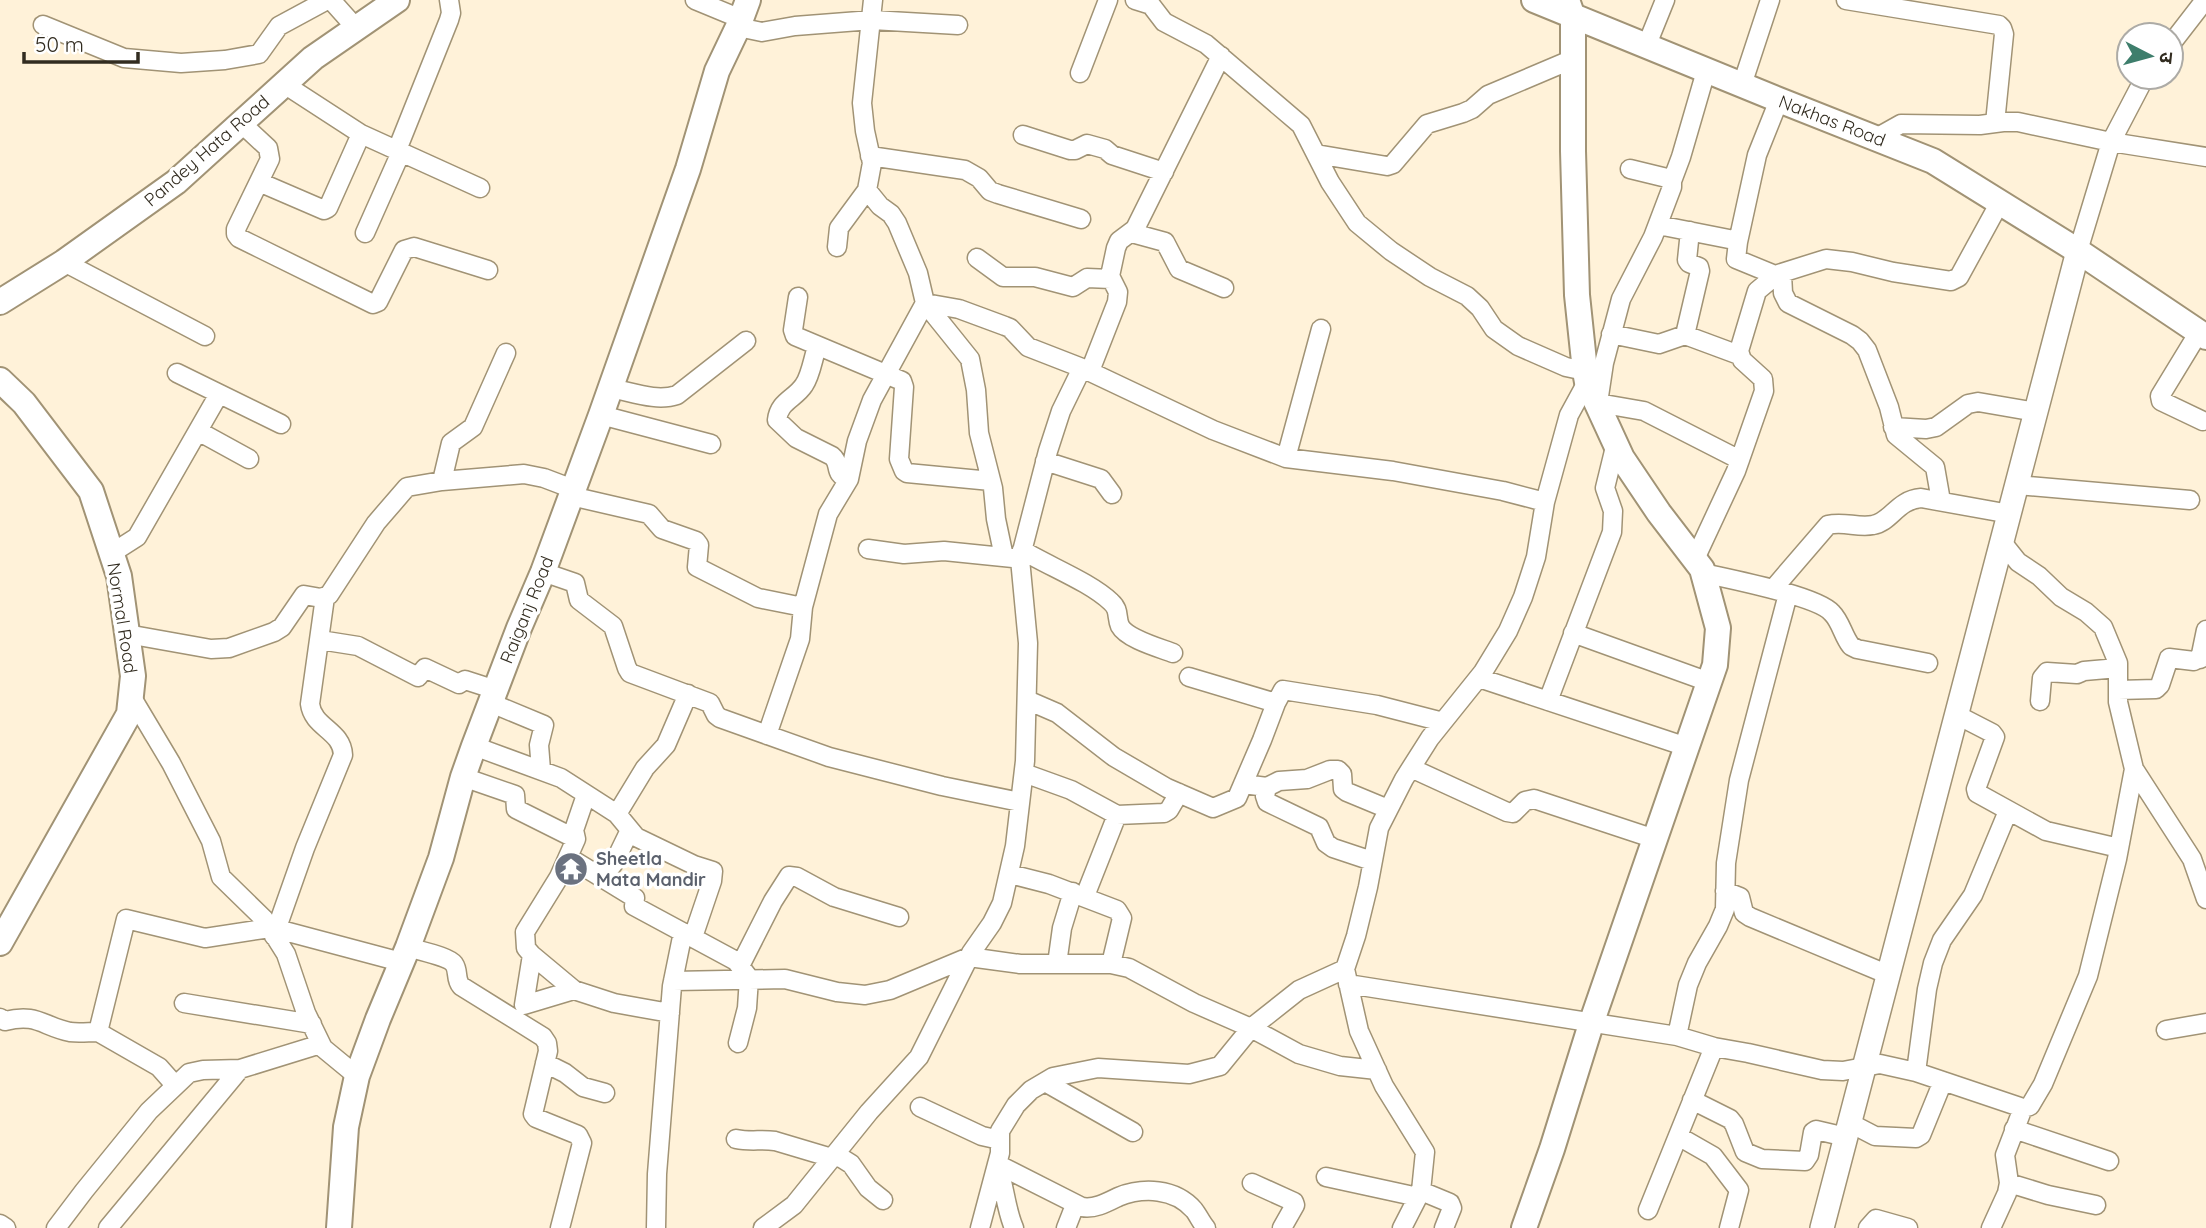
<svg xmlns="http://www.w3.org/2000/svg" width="2206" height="1228" viewBox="0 0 2206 1228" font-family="Quicksand,'Noto Sans Devanagari',sans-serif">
<rect width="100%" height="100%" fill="#fff2d9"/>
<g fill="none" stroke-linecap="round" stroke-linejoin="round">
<g stroke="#a19375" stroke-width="21">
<path id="minor" d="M331 0 356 28
M695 0 741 19
M873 0 862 103 865 131 872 163 867 190 880 206 891 214 897 223 918 273 925 303 970 359 976 390 979 433 993 488 996 519 1004 557
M1135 0 1151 5 1164 22 1206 44 1301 125 1330 182 1357 223 1391 251 1430 277 1467 296 1480 308 1494 329 1518 346 1566 367 1585 371
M1846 0 1999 25 2002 28 2004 34 1995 123
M43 25 124 58 181 63 225 60 259 54 279 26 327 0
M738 27 762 32 795 26 872 20 958 25
M2171 44 2205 0
M1646 47 1665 0
M1080 73 1108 0
M284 84 361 134 480 188
M1742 85 1770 0
M241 123 268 148 270 159 236 229V234L239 238 373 304 378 302 404 250 414 247 488 270
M1023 135 1070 150H1075L1087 144 1105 149 1112 155 1164 172
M1876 138 1901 124 1980 125 2003 122H2018L2111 142 2206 157
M397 150 449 20 451 13 449 0
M1316 154 1387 166 1393 164 1427 124 1463 113 1472 109 1488 95 1573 59
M870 156 965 170 979 178 990 191 998 194 1081 219
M1630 169 1667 178 1672 181V187L1653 237 1621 299 1604 363 1598 403 1644 411 1740 460
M1672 181 1681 157 1706 71
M259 182 324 210 328 208 361 134
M1658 225 1734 240 1738 242 1736 259 1775 275 1826 259 1852 262 1893 272 1951 281 1959 277 2000 202
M365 233 401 152
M1132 233 1165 242 1179 269 1224 288
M1738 242 1757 155 1779 100
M837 247 839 228 867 190
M2078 251 2111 142 2145 77
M977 258 1003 277H1035L1073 287 1087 278 1111 279
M64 262 205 336
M798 297 793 330 795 336 902 381 904 387 899 459 904 471 907 473 991 481
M2199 332 2160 396 2161 401 2203 421
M1611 334 1659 344 1685 335 1739 355
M1685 335 1700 271 1699 267 1689 263 1687 260 1690 231
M817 347C813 358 811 375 804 385 795 399 779 401 777 420L796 438 832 456C842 464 832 474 849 479
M1090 371 1117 302 1118 292 1110 276 1116 248 1119 241 1135 229 1221 56
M177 373 281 424
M610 388C632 392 656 402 677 395L746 341
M601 415 711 444
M1893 427 1926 429 1936 427 1968 404 1978 402 2036 412
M198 431 249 459
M1286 458 1321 329
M1045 461 1101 479 1112 494
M442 481 451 443 473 427 506 353
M2017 485 2190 500
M571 496 649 514 662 529 696 541 699 545 697 567 758 598 803 607 800 639 767 735
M868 549 904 554 944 551 1013 558
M1022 550C1048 566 1090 582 1111 602 1120 610 1116 617 1120 626 1127 639 1160 648 1173 653
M112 553 137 537 219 394
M1695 559 1736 471 1764 391 1763 379 1742 360 1739 351 1757 291 1769 281 1782 274 1783 293 1788 303 1852 335 1860 341 1867 350 1889 407 1896 435 1935 467 1941 501
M543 572 575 583 579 600 613 626 627 668 630 673 710 703 716 715 720 718 829 757 942 786 1020 802
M1703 573C1729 579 1818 596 1832 613 1841 622 1843 636 1851 646L1857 649 1928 663
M1773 589 1828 525C1843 521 1858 528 1873 525 1891 522 1897 500 1921 498L2010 514
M803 607 828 514 849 479 857 441 872 400 925 303 959 309 1005 326 1010 328 1028 347 1082 368
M1573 633 1709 682
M127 634 211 649 229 648 274 632 282 627 304 595 321 598 329 595 376 523 407 487 442 481 524 474 544 478 573 489
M320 640 358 646 418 677 425 668 459 684 465 680 496 690
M2200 659 2206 630
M1189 677 1276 703 1283 690 1377 705 1443 722
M1479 678 1687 747
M2118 690 2156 689 2160 685 2169 658 2194 661 2206 654
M688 694 666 745 645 768 617 814 636 837 694 865 713 871 712 881 693 937
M131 696 171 763 211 841 221 877 264 919 286 954 306 1013 323 1048 357 1076
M1027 700 1057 713 1114 757 1167 788 1213 808 1237 798 1262 740 1276 703
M1548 701 1612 532 1613 511 1605 488 1616 443
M2040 701 2042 678 2047 672 2077 674 2084 671 2118 668
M491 703 544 725 539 745 541 770
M1957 715 1992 733 1995 737 1976 789 1977 793 2046 831 2119 848
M474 746 561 778 617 814
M1411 768 1507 812 1513 813 1525 801 1534 799 1655 839
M2134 769 2192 859 2206 899
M1024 773 1071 790 1117 815 1085 896
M463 777 515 795 516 809 576 839
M1243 784 1267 787 1279 781 1307 779 1330 770H1338L1342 774 1343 789 1347 792 1388 809
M1267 787 1265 796 1267 802 1319 827 1326 843 1333 848 1372 861
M1117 815 1164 813 1169 810 1179 793
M568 857 635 898 634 906 736 961 749 978 747 1008 738 1043
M1010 874 1049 884 1117 910 1122 918 1111 964
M603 877 614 863 630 830
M1725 891 1740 897 1744 913 1750 917 1889 975
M277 929 401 962
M274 936 305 848 343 755C342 730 313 728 310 704L325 597
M408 947C419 951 448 956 454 964 459 971 455 979 461 986L543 1037 547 1043 548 1051 533 1114 536 1118 578 1135 582 1143 560 1228
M532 955 526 948 525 932 559 877 576 839 574 830 586 795
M1057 964 1062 928 1073 892
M740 966 773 901 789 876 797 877 834 897 899 917
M673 981 785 979 837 992 865 995 890 990 969 957 1020 964H1111L1129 968 1194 1003 1251 1028 1299 1054 1340 1066 1377 1070
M1348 984 1677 1036 1714 1047 1748 1053 1822 1070 1843 1071 1880 1064 1916 1072 2023 1108 2030 1106 2043 1084 2088 976 2117 859 2134 769 2118 702V663L2103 627 2086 612 2061 597 2039 576 2018 562 2002 542
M574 990 524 1005 532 955 574 990 614 1003 670 1013
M184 1003 312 1024
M0 1018 5 1021C37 1013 42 1026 70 1032 78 1033 89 1032 98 1032L126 919 205 938 270 928
M2166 1030 2206 1023
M98 1032 159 1067 175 1085
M1677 1036 1688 985 1697 963 1718 926 1725 909 1726 863 1739 780 1788 594
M545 1063 565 1073 583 1087 605 1093
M1916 1072 1927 989 1933 963 1942 940 1973 895 2008 811
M1045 1082 1133 1132
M1692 1100 1730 1119 1734 1124 1745 1152 1762 1159 1805 1161 1809 1155 1813 1132 1816 1130 1846 1137
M920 1107 982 1136 1000 1140
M1850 1123 1875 1136 1916 1138 1921 1135 1943 1081
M2014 1129 2109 1161
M1678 1136 1713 1156 1739 1190 1729 1228
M736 1139C751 1142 761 1139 775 1141L832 1158
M835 1154 851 1164 868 1188 883 1200
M997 1164 1082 1207C1095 1209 1106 1203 1118 1197 1143 1187 1175 1188 1194 1210 1198 1215 1201 1222 1206 1228
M997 1164C1005 1186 1005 1207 1014 1228
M1326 1177 1418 1197
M1252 1183 1294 1202 1295 1205 1282 1228
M2009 1183 2048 1195 2096 1205
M1421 1191 1450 1203 1452 1208 1444 1228
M1648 1210 1714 1047
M0 1224 6 1228
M56 1228 84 1191 149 1111 189 1073 203 1070 240 1069 321 1044
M108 1228 240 1069
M656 1228 657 1174 672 986 683 932
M763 1228 794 1205 869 1112 919 1057 971 953 992 923 1002 903 1015 846 1025 761 1028 643 1020 559 1048 451 1061 411 1082 368 1213 430 1286 458 1393 471 1503 491 1545 502
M980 1228 1000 1153V1131L1016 1105 1031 1090 1053 1077 1098 1068 1189 1074 1220 1066 1251 1028 1299 990 1345 969
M1066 1228 1075 1205
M1402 1228 1421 1191 1425 1152 1384 1086 1359 1031 1345 969 1356 936 1368 887 1379 828 1404 779 1430 738 1483 672 1508 631 1523 597 1536 557 1545 502 1569 415 1587 382
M1868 1228 1876 1219 1908 1228
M1991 1228 2007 1193 2009 1183 2005 1155 2023 1108"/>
</g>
<g stroke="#a19375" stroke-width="26">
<path id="tertiary" d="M1822 1228 2078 251"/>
</g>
<g stroke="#a19375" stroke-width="28">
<path id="secondary" d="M1534 0 1779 100 1933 161 2078 251 2206 337
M0 302 64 262 176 182 313 58 397 0
M0 380 24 403 91 491 119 576 133 676 129 714 0 943
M339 1228 346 1127 357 1076 378 1019 408 947 441 858 463 777 474 746 519 628 543 572 601 415 688 169 717 71 738 27 748 0
M1524 1228 1552 1149 1591 1024 1715 665 1718 628 1702 569 1659 513 1622 458 1587 382 1585 371 1577 295 1573 151V17L1567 0"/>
</g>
<use href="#minor" stroke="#fff" stroke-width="18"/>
<use href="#tertiary" stroke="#fff" stroke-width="23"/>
<use href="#secondary" stroke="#fff" stroke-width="24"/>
</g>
<defs>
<g id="temple-disc" transform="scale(1.75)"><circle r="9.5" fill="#6b7280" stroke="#fff"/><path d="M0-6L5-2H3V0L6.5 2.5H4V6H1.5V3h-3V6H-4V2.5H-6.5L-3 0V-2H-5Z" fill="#fff"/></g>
</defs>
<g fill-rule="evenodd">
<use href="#temple-disc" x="571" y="869"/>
</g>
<g text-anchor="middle" stroke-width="7" stroke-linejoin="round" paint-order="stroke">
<g font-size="18" fill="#322c20" stroke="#fff">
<text transform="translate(1832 121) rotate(21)" y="6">Nakhas Road</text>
<text transform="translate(207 151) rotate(-41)" y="6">Pandey Hata Road</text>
<text transform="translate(527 610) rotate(-68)" y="6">Raiganj Road</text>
<text transform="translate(122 618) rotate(81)" y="6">Normal Road</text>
</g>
<g font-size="18" font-weight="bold" fill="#5b616d" stroke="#fff" text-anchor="start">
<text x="596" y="865">Sheetla<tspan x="596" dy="21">Mata Mandir</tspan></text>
</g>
</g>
<g transform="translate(2150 56) rotate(96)"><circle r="33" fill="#ffffff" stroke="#adaba6" stroke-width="2"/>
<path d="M0-5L12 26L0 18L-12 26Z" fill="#3e7e6c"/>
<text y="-10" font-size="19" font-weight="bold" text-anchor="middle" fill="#322c20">उ</text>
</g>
<path d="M24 52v10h114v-10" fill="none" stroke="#322c20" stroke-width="3.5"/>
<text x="35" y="52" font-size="21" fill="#322c20" stroke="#ffffff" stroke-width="5" paint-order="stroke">50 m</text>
</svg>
